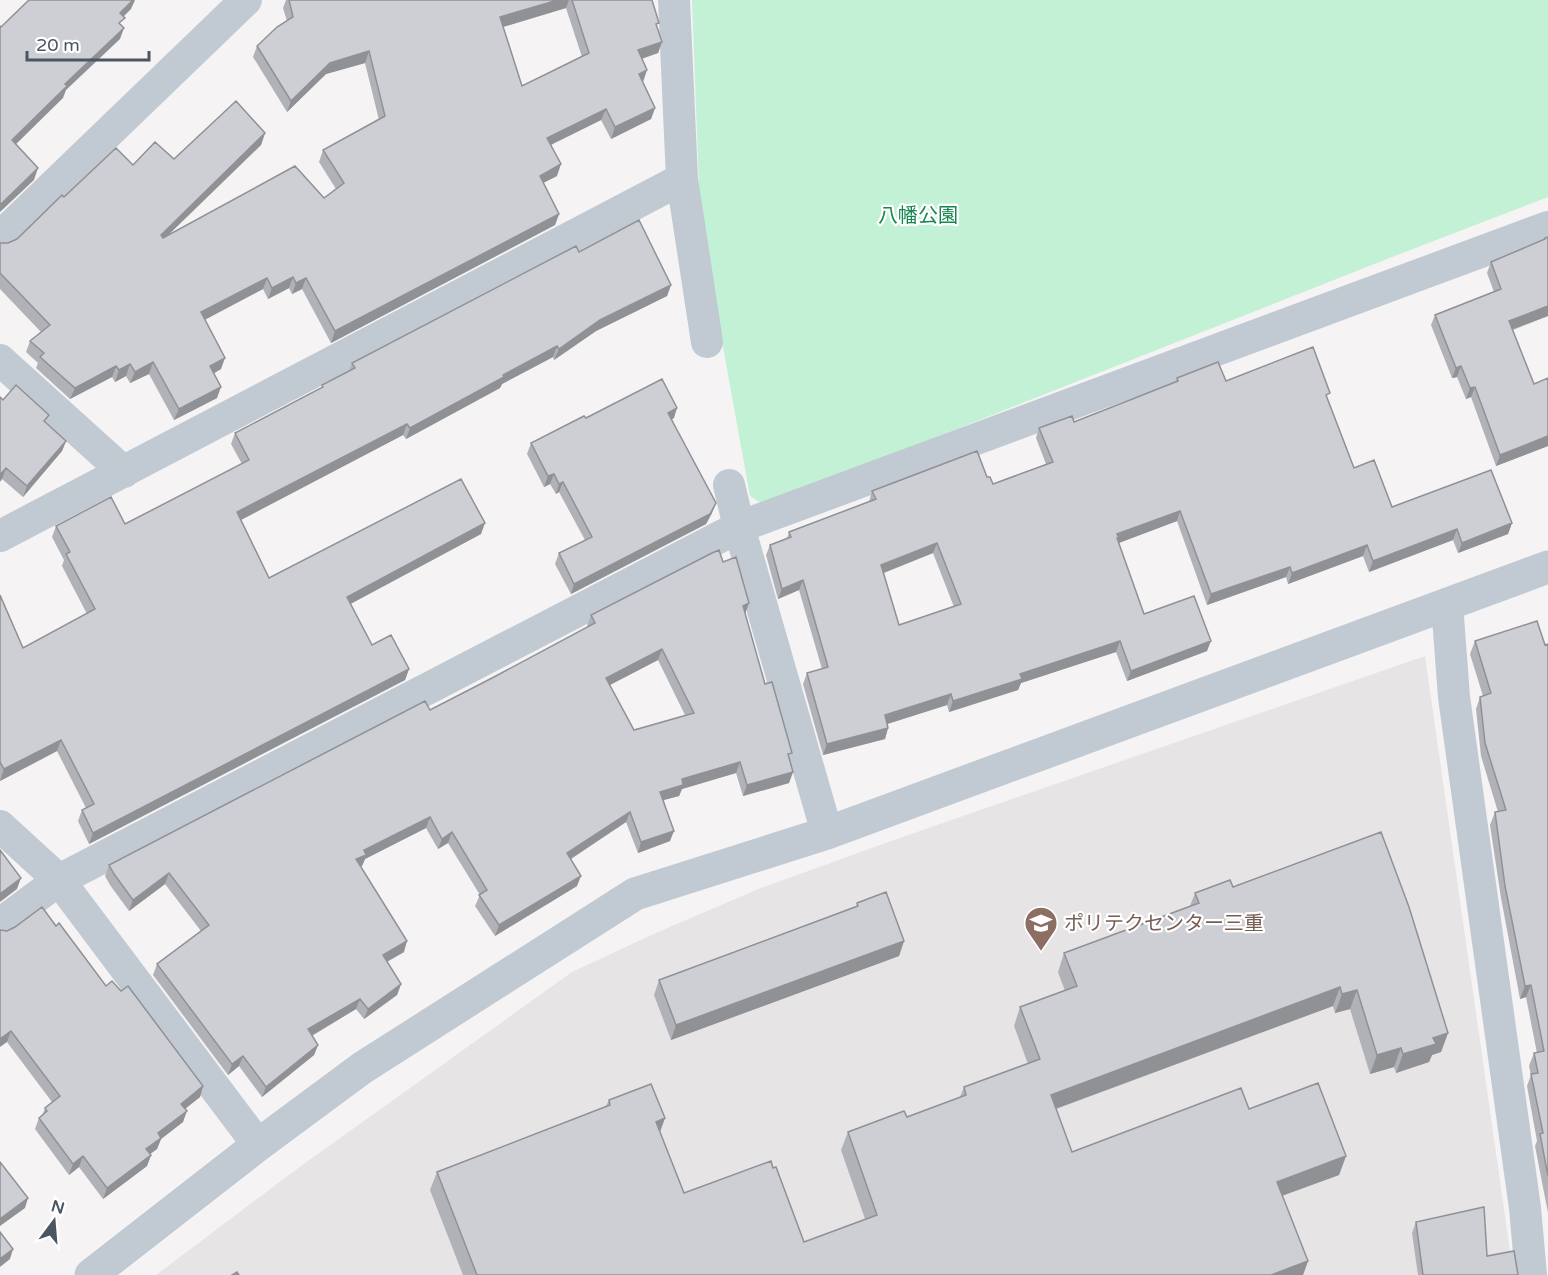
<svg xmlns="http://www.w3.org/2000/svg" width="1548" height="1275" viewBox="0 0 1548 1275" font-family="'Varela Round','Noto Sans JP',sans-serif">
<rect width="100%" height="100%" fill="#f5f3f3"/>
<path fill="#e6e4e5" d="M1425 656 1510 1251 1415 1275H156L301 1166 572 972 658 932 761 888 891 841Z"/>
<path fill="#c3f1d5" d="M692 0H1548V197L1392 257 764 505 750 496 721 336 699 188Z"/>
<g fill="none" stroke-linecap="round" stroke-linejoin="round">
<path stroke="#c1cad2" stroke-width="32" d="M674 0 682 179 707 342
M0 237 246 0
M0 360 124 472
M729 485 739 527 827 833
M0 536 682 179
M1447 604 1454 697 1525 1208 1531 1275
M0 826 59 880 258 1145
M0 924 59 880 739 527 1548 227"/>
<path stroke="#c1cad2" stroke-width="33" d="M91 1275 258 1145 362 1068 635 894 827 833 1548 567"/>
</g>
<path fill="#b0b2b7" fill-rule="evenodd" d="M286 0H652L657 29 662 42 658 53 642 59 643 82 655 108 651 119 611 139 601 120 551 145 557 176 543 183 559 214 555 225 331 343 302 289 292 294 289 288 268 299 263 289 205 319 221 369 214 373 217 398 174 420 149 374 130 383 126 376 115 382 112 377 70 399 36 368 38 363 26 352 30 341 41 332 0 289V243H8L17 239 64 197 133 165 174 159 265 133 261 145 168 235 324 198 336 189 319 162 323 150 379 120 365 63 326 74 287 112 253 57 257 46 287 21 283 8ZM566 8 582 57 522 86 503 27Z
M1548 237V316L1513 330 1534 384 1548 378V446L1496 466 1471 397 1466 399 1457 377 1452 378 1431 325 1435 315 1494 292 1487 273 1491 262 1544 240 1545 238Z
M579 252 671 285 667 296 596 331 554 360 553 357 502 384 500 388 406 439 403 435 241 520 269 578 481 534 350 604 372 645 409 669 405 680 89 844 78 821 82 810 86 808 57 751 0 781V595L23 648 87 614 62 566 64 560 52 537 56 526 125 524 242 464 231 444 235 433 321 388 322 385 349 371 352 363Z
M1177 378 1226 381 1328 400 1354 468 1392 507 1512 523 1508 534 1458 553 1453 540 1369 572 1363 556 1288 584 1286 577 1207 605 1177 521 1119 543 1144 614 1207 651 1127 681 1116 652 1021 683 1018 690 949 712 947 705 887 724 888 728 885 739 823 755 803 684 807 673 822 669 799 590 778 599 766 555 770 545 787 538 789 532 869 502 872 491 987 477 993 484 1046 464 1036 438 1039 428 1074 422 1175 383ZM933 553 954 607 899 625 884 573Z
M3 400 46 423 66 441 62 451 23 497 2 479Z
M586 418H674L672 419 712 513 706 524 571 594 555 564 559 553 585 540 559 492 556 494 550 484 544 487 527 454 531 443Z
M723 562 745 614 765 684 790 760 793 772 789 783 743 796 736 773 682 789 679 796 664 800 670 841 638 853 626 822 571 859 577 886 495 936 475 906 480 895 448 843 438 849 426 828 365 859 362 866H360L404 952 387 962 401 984 397 995 364 1019 356 1009 312 1036 318 1045 314 1055 262 1097 239 1066 228 1075 153 975 157 964 201 931 165 884 129 911 110 885 105 876 109 865 430 710 494 677 588 627 587 626 591 615ZM658 660 685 715 634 730 610 685Z
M1475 641 1545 645 1548 644V1213L1535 1146 1537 1141 1527 1086 1531 1075 1529 1066 1534 1053H1537L1526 997 1520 999 1501 898 1490 825 1495 812H1498L1481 756 1476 709 1480 697 1483 696 1470 654Z
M1233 887 1448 1033 1441 1052 1432 1055 1429 1062 1396 1073 1394 1067 1370 1074 1350 1009 1335 1013 1333 1006 1056 1109 1072 1152 1249 1109 1346 1156 1339 1175 1282 1196 1308 1261 1303 1275H463L430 1190 437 1172 606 1106 609 1100 665 1118 660 1132 684 1193 804 1242 865 1219 841 1150 848 1132 907 1117 960 1097 964 1087 1028 1064 1014 1026 1020 1007 1065 991 1058 972 1064 953 1190 906 1195 893Z
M857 903 904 941 899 956 671 1040 654 995 659 980 856 906Z
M56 926 106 986 203 1086 200 1097 185 1109 183 1122 161 1139 157 1149 150 1154 151 1155 147 1166 103 1199 79 1167 69 1175 35 1129 39 1118 42 1116 45 1108 52 1102 7 1042V931Z
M1416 1222 1487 1256 1518 1275H1418L1412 1233Z"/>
<path fill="#909195" d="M133 0H135L131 9 116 24 120 13Z
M558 0H569L566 8 496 29 500 17Z
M124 28 120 39 66 90 63 98 8 152 12 140 65 84Z
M662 42 658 53 634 61 638 50Z
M369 51 365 63 326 74 287 112 291 101 330 63Z
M647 70 643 82 639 74Z
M655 108 651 119 611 139 615 127Z
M606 109 601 120 542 149 547 138Z
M265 133 261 145 157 246 161 235Z
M561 164 557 176 535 187 540 176Z
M38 168 34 180 0 212V205Z
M559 214 555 225 331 343 335 331Z
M293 277 289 288 268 299 272 288Z
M267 278 263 289 197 324 201 312Z
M306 278 302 289 292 294 296 283Z
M671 285 667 296 596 331 554 360 559 349 600 320Z
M1548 306V316L1505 332 1509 321Z
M557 346 553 357 502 384 500 388 406 439 410 428 503 375Z
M225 358 221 369 206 378 210 366Z
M153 362 149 374 130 383 135 372Z
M130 364 126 376 115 382 119 370Z
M116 366 112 377 70 399 75 388Z
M1461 366 1457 377 1452 378 1456 368Z
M221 387 217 398 174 420 179 409Z
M1475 387 1471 397 1466 399 1470 388Z
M677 408 674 418 665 423 668 413Z
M407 424 403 435 233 524 237 512Z
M1548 436V446L1496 466 1500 455Z
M66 441 62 451 23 497 27 486Z
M6 468 2 479 0 482V475Z
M554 474 550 484 544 487 548 476Z
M563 482 559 492 556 494 559 484Z
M716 503 712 513 706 524 571 594 574 584Z
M1180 511 1177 521 1116 544 1117 534Z
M485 523 481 534 343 608 347 597Z
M1512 523 1508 534 1458 553 1462 543Z
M1457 529 1453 540 1369 572 1373 561Z
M937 543 933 553 878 575 881 565Z
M1367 545 1363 556 1288 584 1292 573Z
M1290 567 1286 577 1207 605 1211 594Z
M803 580 799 590 778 599 782 589Z
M749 603 745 614 743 606Z
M1120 641 1116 652 1021 683 1018 690 949 712 953 701 1020 674Z
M1211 641 1207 651 1127 681 1131 671Z
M662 649 658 660 602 689 606 678Z
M409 669 405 680 89 844 93 833Z
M951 694 947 705 881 726 885 715Z
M888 728 885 739 823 755 827 744Z
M61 740 57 751 0 781 4 769Z
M740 762 736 773 682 789 679 796 656 802 660 792 682 779Z
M793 772 789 783 743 796 747 785Z
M630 812 626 822 563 864 567 853Z
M430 817 426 828 365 859 362 866 352 870 356 859 364 850Z
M674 831 670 841 638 853 641 842Z
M452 832 448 843 438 849 442 839Z
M169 873 165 884 129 911 133 900Z
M581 876 577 886 495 936 499 925Z
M21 878 17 889 0 902V894Z
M407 941 404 952 379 966 383 955Z
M904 941 899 956 671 1040 676 1025Z
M401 984 397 995 364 1019 368 1009Z
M1531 985 1526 997 1520 999 1525 986Z
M1340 987 1333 1006 1044 1113 1051 1095Z
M1357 990 1350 1009 1335 1013 1342 994Z
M360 999 356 1009 304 1040 308 1029Z
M11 1031 7 1042 0 1047V1039Z
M1448 1033 1441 1052 1432 1055 1429 1062 1396 1073 1403 1054 1433 1038Z
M318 1045 314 1055 262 1097 266 1087Z
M1401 1048 1394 1067 1370 1074 1377 1055Z
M243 1056 239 1066 228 1075 232 1064Z
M203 1086 200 1097 177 1115 181 1104Z
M187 1111 183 1122 161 1139 157 1149 142 1160 146 1149 158 1133Z
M665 1118 658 1137 656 1122Z
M151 1155 147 1166 103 1199 107 1188Z
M83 1156 79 1167 69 1175 73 1164Z
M1346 1156 1339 1175 1270 1200 1277 1182Z
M28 1198 25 1208 0 1226V1219Z
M13 1249 10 1259 0 1267V1259Z
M1308 1261 1303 1275H1271Z"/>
<path fill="#cdcfd5" stroke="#909195" stroke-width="1.5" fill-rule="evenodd" d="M29 0H133L120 13 125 18 119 23 124 28 65 84 67 86 12 140 38 168 0 205V26L1 27Z
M289 0H558L500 17 522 86 589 53 572 0H652L659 23 656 24 662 42 638 50 647 70 639 74 655 108 615 127 606 109 547 138 561 164 540 176 559 214 335 331 306 278 296 283 293 277 272 288 267 278 201 312 225 358 210 366 221 387 179 409 153 362 135 372 130 364 119 370 116 366 75 388 40 357 44 353 30 341 50 325 0 273V243H8L17 239 62 195 64 197 116 148 133 165 155 142 174 159 236 101 265 133 161 235 163 238 295 166 324 198 344 183 323 150 385 116 369 51 330 63 291 101 257 46 277 27 293 17Z
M639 220 671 285 600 320 559 349 557 346 503 375 504 377 410 428 407 424 237 512 269 578 461 479 485 523 347 597 372 645 391 635 409 669 93 833 82 810 94 804 61 740 4 769 0 762V595L23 648 95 609 66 554 70 552 56 526 111 497 125 524 249 460 235 433 323 387 322 385 355 368 352 363 576 246 579 252Z
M1548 237V306L1509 321 1534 384 1548 378V436L1500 455 1475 387 1470 388 1461 366 1456 368 1435 315 1501 289 1491 262 1545 239V238Z
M1313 347 1330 393 1326 395 1354 468 1374 460 1392 507 1491 470 1512 523 1462 543 1457 529 1373 561 1367 545 1292 573 1290 567 1211 594 1180 511 1117 534 1119 538H1117L1144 614 1194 596 1211 641 1131 671 1120 641 1020 674 1022 679 953 701 951 694 885 715 888 728 827 744 807 673 828 667 803 580 782 589 770 545 791 537 789 532 876 499 872 491 977 451 987 477H990L993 484 1053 462 1039 428 1072 416 1074 422 1178 381 1177 378 1218 362 1226 381ZM937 543 961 604 899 625 881 565Z
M662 379 677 408 668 413 716 503 710 514 574 584 559 553 592 537 563 482 559 484 554 474 548 476 531 443 584 416 586 418Z
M16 385 49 415 44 421 66 441 27 486 6 468 0 475V397L3 400Z
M719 550 723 562 736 557 749 603 743 606 765 684 772 682 792 753 788 754 793 772 747 785 740 762 682 779 683 785 660 792 674 831 641 842 630 812 567 853 581 876 499 925 479 895 487 890 452 832 442 839 430 817 364 850 366 855 356 859 407 941 383 955 401 984 368 1009 360 999 308 1029 318 1045 266 1087 243 1056 232 1064 157 964 209 925 169 873 133 900 114 874 109 865 425 701 430 710 494 677 595 623 591 615 712 553ZM662 649 694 713 634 730 606 678Z
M1537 621 1545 645 1548 644V1176L1540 1134 1543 1133 1531 1074 1538 1073 1534 1053 1544 1051 1531 985 1525 986 1505 886 1495 812 1506 810 1485 743 1480 697 1491 693 1475 641Z
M1381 832 1409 907 1448 1033 1433 1038 1436 1044 1403 1054 1401 1048 1377 1055 1357 990 1342 994 1340 987 1051 1095 1072 1152 1241 1088 1249 1109 1318 1083 1346 1156 1277 1182 1308 1261 1271 1275H477L437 1172 610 1105 609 1100 651 1084 665 1118 656 1122 684 1193 771 1161 773 1168 776 1167 804 1242 877 1215 848 1132 904 1111 907 1117 966 1095 964 1087 1040 1059 1020 1007 1077 986 1064 953 1199 903 1195 893 1230 880 1233 887Z
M0 850 21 878 0 894Z
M886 892 904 941 676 1025 659 980 858 906 857 903Z
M42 907 56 926 59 923 106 986 112 981 121 991 128 986 203 1086 181 1104 187 1111 158 1133 161 1138 146 1149 151 1155 107 1188 83 1156 73 1164 39 1118 47 1111 45 1108 60 1096 11 1031 0 1039V930L7 931 15 927Z
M0 1162 28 1198 0 1219Z
M1484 1207 1487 1256 1514 1251 1518 1275H1423L1416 1222Z
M0 1232 13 1249 0 1259Z
M237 1272 239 1275H232Z"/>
<defs>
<g id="school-pin" transform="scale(1.725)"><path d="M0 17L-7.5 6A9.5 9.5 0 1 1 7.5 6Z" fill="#8d6e63" stroke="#fff"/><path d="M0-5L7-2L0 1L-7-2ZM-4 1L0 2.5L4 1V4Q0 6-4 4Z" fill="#fff"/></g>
</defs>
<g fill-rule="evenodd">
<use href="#school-pin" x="1041" y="923"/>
</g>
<g text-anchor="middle" stroke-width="4.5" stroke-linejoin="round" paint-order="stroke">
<g font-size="20" fill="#17864f" stroke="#fff">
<text x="918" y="222">八幡公園</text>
</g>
<g font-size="20" fill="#785e54" stroke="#fff" text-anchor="start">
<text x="1064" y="930">ポリテクセンター三重</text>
</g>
</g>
<g transform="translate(54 1221) rotate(16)" stroke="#ffffff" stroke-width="4.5" paint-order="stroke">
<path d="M0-4.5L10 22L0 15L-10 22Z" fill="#4a5661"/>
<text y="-9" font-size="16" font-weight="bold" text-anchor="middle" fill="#4a5661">N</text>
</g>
<path d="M27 51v9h122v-9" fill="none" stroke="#4a5661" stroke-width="3"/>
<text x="36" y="51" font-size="18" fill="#4a5661" stroke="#ffffff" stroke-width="4.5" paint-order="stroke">20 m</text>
</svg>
